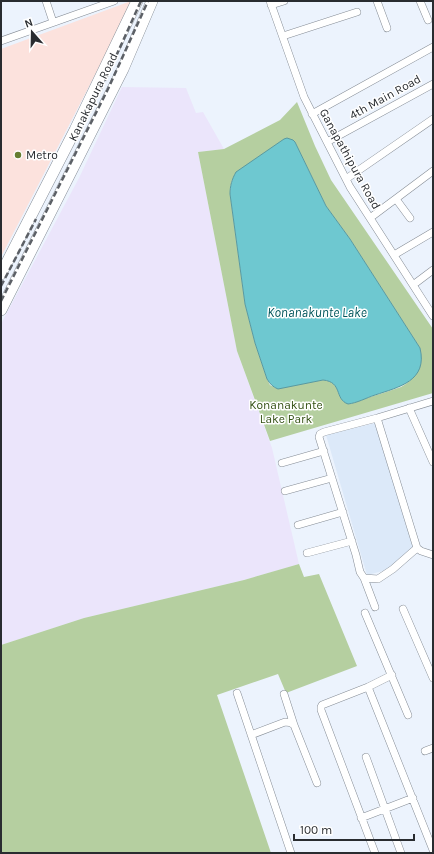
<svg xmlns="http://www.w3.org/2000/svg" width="434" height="854" viewBox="0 0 434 854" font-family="Karla,sans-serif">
<rect width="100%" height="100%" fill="#ecf3fd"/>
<path fill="#fce2dd" d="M131 1H133L1 257V49Z"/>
<path fill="#ebe5fb" d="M122 87 186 88 196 113 203 112 224 149 198 152 237 351 272 448 299 564 244 580 84 618 1 645V324L79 178Z"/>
<path fill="#dce9f9" d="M376 423 413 548 387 570 367 575 326 435Z"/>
<path fill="#b5cfa0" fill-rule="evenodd" d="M297 102 315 146 331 180 433 329V393L270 441 237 351 198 152 224 149 280 120ZM295 142 326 206 350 239 420 348C424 364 416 379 401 387 395 389 389 391 383 393 372 396 361 400 350 404L343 401C336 391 338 381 323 380L276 388 270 385 267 379 255 343 245 304 230 194V189L232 180Z
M299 564 304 577 319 574 357 666 286 693 278 674 217 695 271 853H1V645L84 618 244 580Z"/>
<path fill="#6ec8d0" stroke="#5999a0" d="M287 138 293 140 295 142 326 206 350 239 420 348C428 381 399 387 375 395 366 398 357 403 348 404 334 399 343 382 323 380L278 389C273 387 270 384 267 379L255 343 245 304 230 194C230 186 232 179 236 172L284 139Z"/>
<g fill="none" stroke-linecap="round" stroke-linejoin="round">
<g stroke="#868d96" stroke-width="8">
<path id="minor" d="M46 1 53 22
M270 1 304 97 350 187 433 316
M377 1 387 28
M420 1 428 20
M271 5 284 1
M283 36 357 12
M1 41 114 1
M312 114 433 47
M327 142 433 84
M346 179 433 119
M396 199 410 218
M370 218 433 171
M394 255 433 232
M413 285 433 270
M409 408 433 462
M377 418 417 548 421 551 433 555
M282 463 324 451
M285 491 332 478
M298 525 343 512
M417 548 393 569 378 579 364 578 360 572 356 555 319 437 320 434 324 432 377 418 433 401
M307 553 352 541
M364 578 375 607
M403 609 433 678
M365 613 408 715
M368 687 433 850
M237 693 291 853
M284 694 294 725
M251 735 285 722C289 722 291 722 294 725L317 783
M425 751 433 748
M366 757 401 853
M361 818 413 798
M375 853 321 710V707L322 705 368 687 392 675"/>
</g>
<g stroke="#868d96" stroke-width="12">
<path id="trunk" d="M1 274 75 130 137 1
M1 310 123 69 152 1"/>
</g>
<use href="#minor" stroke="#fff" stroke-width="7"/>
<use href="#trunk" stroke="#fff" stroke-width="11"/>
<path stroke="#5c6066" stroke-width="2.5" stroke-dasharray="6 3" stroke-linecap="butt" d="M85 121 103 85 141 1
M1 286 36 219
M1 301 108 89 148 1"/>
</g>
<circle fill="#657e32" stroke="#fff" stroke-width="1.5" cx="18" cy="155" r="4"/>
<g text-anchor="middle" stroke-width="3" stroke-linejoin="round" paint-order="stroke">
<g font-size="12" fill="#292c30" stroke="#fff">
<text transform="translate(93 97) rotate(-64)" y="4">Kanakapura Road</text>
<text transform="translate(385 97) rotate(-29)" y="4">4th Main Road</text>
<text transform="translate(350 159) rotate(61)" y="4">Ganapathipura Road</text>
</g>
<g font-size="12" fill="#292c30" stroke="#fff" text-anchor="start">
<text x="26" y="159">Metro</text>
</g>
<g font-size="12" fill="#335013" stroke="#fff">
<text x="286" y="409">Konanakunte<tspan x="286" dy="14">Lake Park</tspan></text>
</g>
<g font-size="13" font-style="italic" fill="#00555b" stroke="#fff">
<text x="317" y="317">Konanakunte Lake</text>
</g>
</g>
<rect width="434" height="854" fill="none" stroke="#292c30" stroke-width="4"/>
<g transform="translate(32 32) rotate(340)" stroke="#ffffff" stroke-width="3" paint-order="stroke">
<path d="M0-3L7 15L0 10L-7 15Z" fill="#292c30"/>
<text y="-6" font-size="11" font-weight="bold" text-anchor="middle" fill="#292c30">N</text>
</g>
<path d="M294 834v6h120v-6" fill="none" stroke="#292c30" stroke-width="2"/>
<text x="300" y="834" font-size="12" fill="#292c30" stroke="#ffffff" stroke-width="3" paint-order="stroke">100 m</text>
</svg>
